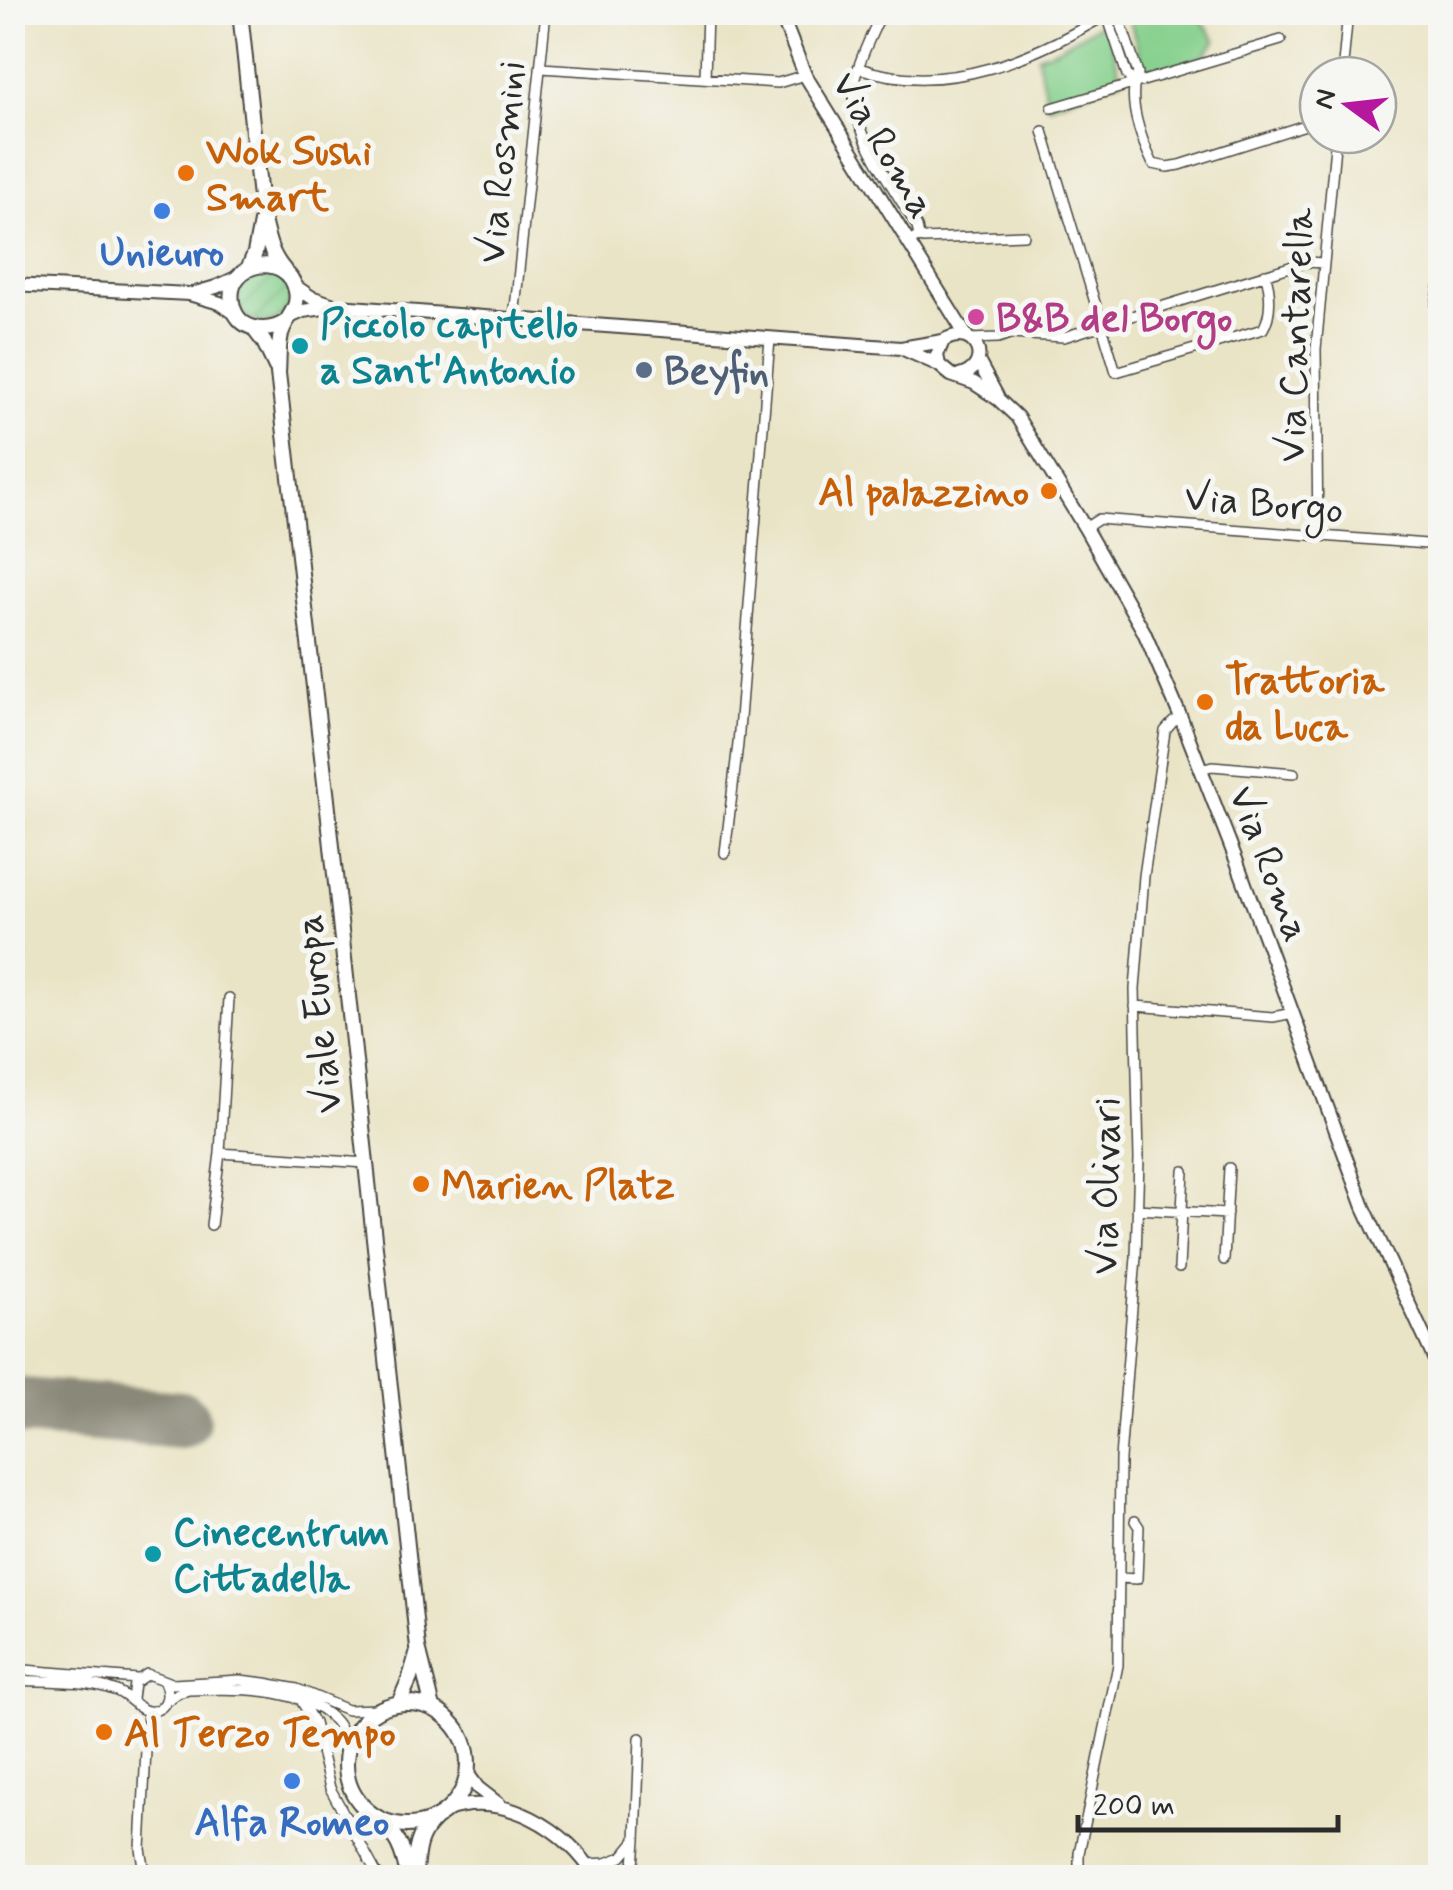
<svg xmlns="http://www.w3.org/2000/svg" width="1453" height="1890" viewBox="0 0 1453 1890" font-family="Mynerve,sans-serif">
<defs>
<pattern id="garden-furrows" width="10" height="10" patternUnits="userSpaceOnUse" patternTransform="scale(2.5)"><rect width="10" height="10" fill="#86d08d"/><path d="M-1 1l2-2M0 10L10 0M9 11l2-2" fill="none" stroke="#6ea973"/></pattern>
</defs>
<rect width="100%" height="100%" fill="#f6f6f2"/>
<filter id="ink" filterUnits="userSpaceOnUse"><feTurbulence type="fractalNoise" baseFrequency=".01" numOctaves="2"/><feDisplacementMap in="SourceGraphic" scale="20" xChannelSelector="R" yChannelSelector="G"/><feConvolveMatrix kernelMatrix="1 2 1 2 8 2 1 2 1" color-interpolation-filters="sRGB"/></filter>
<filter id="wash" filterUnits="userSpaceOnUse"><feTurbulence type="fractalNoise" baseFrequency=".0048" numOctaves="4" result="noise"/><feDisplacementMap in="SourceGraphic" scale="40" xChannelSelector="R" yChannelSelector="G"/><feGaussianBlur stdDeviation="2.25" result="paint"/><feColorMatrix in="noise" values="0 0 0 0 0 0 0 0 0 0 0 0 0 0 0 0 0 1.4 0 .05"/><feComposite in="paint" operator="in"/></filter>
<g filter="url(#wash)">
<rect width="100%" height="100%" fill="#eae4c6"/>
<path fill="#86d08d" stroke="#587e5c" stroke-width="2.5" d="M1128 13H1202L1199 17 1216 41 1202 58 1148 73 1144 71Z
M1100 24 1108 28 1121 80 1048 106 1037 56 1056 49Z"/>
<path fill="url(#garden-furrows)" stroke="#587e5c" stroke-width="2.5" d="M238 297a26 26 0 1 1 52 0a26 26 0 1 1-52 0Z"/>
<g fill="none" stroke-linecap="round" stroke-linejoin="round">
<path stroke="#8a8878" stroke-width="58" d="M12 1406 181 1420"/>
</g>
</g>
<g filter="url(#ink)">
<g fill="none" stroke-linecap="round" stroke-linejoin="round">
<g stroke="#484742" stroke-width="12">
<path id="street" d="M882 12C872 34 861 55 855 78 844 125 895 188 917 227L919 236 908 243
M1117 12 1138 73C1126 99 1141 139 1153 164L1167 167 1180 165 1318 121
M1107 15 1127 75 1133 83
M541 68 778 83 805 75
M859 68C947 98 1036 57 1111 12
M1342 75 1348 12
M705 78 707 12
M1052 108 1281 40
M1043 131 1116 372 1263 329C1272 314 1271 290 1265 274
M919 236 923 239 1024 235
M1440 284 1436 306 1440 344
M514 318 546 12
M969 339 998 338 1010 334 1064 337 1306 262 1324 263
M1085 528 1099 519 1111 520 1440 545
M1318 537 1316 349 1336 135
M1200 769 1212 766 1294 773
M725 853 738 744 770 339
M229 998 220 1153 366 1163
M1135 1006 1273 1017 1293 1013
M1137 1209 1227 1214
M211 1225 220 1153
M1224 1260 1229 1168
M1179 1268 1184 1171
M1120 1578 1137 1579 1139 1527 1135 1521
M12 1669 137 1679
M12 1680C45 1682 83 1679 114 1690 130 1695 140 1714 153 1711 170 1707 169 1691 163 1680L147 1674 134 1683 132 1699
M163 1680 173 1684 240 1680 265 1683 297 1689 347 1710 378 1709
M168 1700 178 1693 189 1690C233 1688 300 1686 334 1720 341 1727 344 1738 347 1748
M302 1702 314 1723 330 1788 379 1878
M588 1864 606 1863 622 1857 636 1840 640 1738
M146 1878 141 1849 148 1711
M633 1878 636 1840
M1079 1878V1853L1118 1665 1120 1459 1136 1257 1139 1159 1135 989 1144 876 1165 731 1173 722 1181 718"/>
</g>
<g stroke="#484742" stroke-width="16">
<path id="secondary" d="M780 12 805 75 967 337
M12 285 189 294 220 303 236 314
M295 286 311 297 331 304
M192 294 216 287 238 277
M290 317 303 311 338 306 901 348 943 341
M901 348 939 365 951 375 974 383 998 399 1017 417 1085 528 1144 632 1181 718 1237 862 1364 1207 1440 1371
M978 361 997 396
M939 365 937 355 943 341C976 321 995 367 959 376
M467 1773 478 1788 500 1805
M447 1810C502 1790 568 1829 596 1878"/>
</g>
<g stroke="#484742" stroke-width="18">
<path id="primary" d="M240 12 262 216C267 237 270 254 284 270
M248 269 255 253 261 222
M286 322C265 335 236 330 232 302 225 261 288 250 296 291 300 309 285 318 281 334 278 346 279 360 278 373L327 800 418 1648 433 1708
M254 329 264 342 276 367
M346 1764a61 61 0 1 1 122 0a61 61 0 1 1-122 0Z
M399 1703 410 1678 417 1654"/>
</g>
<g stroke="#484742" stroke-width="19">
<path id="highway" d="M377 1818C398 1834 404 1852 409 1878
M414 1878C416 1854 416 1836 434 1819"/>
</g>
<use href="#street" stroke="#fff" stroke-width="9"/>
<use href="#secondary" stroke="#fff" stroke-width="12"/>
<use href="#primary" stroke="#fff" stroke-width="14"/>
<use href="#highway" stroke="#fff" stroke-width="15"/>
</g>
</g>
<g fill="#e8710a" stroke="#f6f6f2" stroke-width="4">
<circle cx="186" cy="173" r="10"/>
<circle cx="1049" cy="491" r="10"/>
<circle cx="1205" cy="702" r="10"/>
<circle cx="421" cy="1184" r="10"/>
<circle cx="104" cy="1732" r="10"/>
</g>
<g fill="#3f7fe0" stroke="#f6f6f2" stroke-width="4">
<circle cx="162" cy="211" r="10"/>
<circle cx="292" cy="1781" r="10"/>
</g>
<circle fill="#d1479c" stroke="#f6f6f2" stroke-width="4" cx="976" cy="317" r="10"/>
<g fill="#0f9aa8" stroke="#f6f6f2" stroke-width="4">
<circle cx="300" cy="346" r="10"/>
<circle cx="153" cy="1554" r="10"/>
</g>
<circle fill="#5c6f8a" stroke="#f6f6f2" stroke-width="4" cx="644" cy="370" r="10"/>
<g text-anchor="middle" stroke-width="10" stroke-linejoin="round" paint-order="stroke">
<g font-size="40" fill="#2b2b2b" stroke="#f6f6f2">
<text transform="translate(885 144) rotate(59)" y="14">Via Roma</text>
<text transform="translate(500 162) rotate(-84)" y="14">Via Rosmini</text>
<text transform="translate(1294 335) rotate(-88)" y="14">Via Cantarella</text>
<text transform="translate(1264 502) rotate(5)" y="14">Via Borgo</text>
<text transform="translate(1271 863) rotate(69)" y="14">Via Roma</text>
<text transform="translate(317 1014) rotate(-96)" y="14">Viale Europa</text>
<text transform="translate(1104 1186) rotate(-89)" y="14">Via Olivari</text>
</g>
<g font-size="40" font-weight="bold" fill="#c56008" stroke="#f6f6f2" text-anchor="start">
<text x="206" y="164">Wok Sushi<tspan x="206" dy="46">Smart</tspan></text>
<text x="1029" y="505" text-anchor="end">Al palazzino</text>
<text x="1225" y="693">Trattoria<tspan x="1225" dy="46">da Luca</tspan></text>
<text x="441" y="1198">Marien Platz</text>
<text x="124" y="1746">Al Terzo Tempo</text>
</g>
<g font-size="40" font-weight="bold" fill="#366cbe" stroke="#f6f6f2">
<text x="162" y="265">Unieuro</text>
<text x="292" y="1835">Alfa Romeo</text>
</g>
<g font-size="40" font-weight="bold" fill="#b23c85" stroke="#f6f6f2" text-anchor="start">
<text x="996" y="331">B&amp;B del Borgo</text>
</g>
<g font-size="40" font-weight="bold" fill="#0d838f" stroke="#f6f6f2" text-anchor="start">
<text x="320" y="337">Piccolo capitello<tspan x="320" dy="46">a Sant'Antonio</tspan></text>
<text x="173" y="1545">Cinecentrum<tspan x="173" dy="46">Cittadella</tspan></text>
</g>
<g font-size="40" font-weight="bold" fill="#4e5e75" stroke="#f6f6f2" text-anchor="start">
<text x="664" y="384">Beyfin</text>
</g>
</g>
<rect width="1453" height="1890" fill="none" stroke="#f6f6f2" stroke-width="50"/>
<g transform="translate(1348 105) rotate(285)"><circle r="48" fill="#f6f6f2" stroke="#a5a5a2" stroke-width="2.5"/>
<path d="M0-8L18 38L0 25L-18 38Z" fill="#b5179e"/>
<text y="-15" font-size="28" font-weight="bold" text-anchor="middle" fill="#2b2b2b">N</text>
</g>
<path d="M1078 1815v15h260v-15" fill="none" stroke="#2b2b2b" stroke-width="5"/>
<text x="1093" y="1815" font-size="30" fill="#2b2b2b" stroke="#f6f6f2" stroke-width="8" paint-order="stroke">200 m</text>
</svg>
